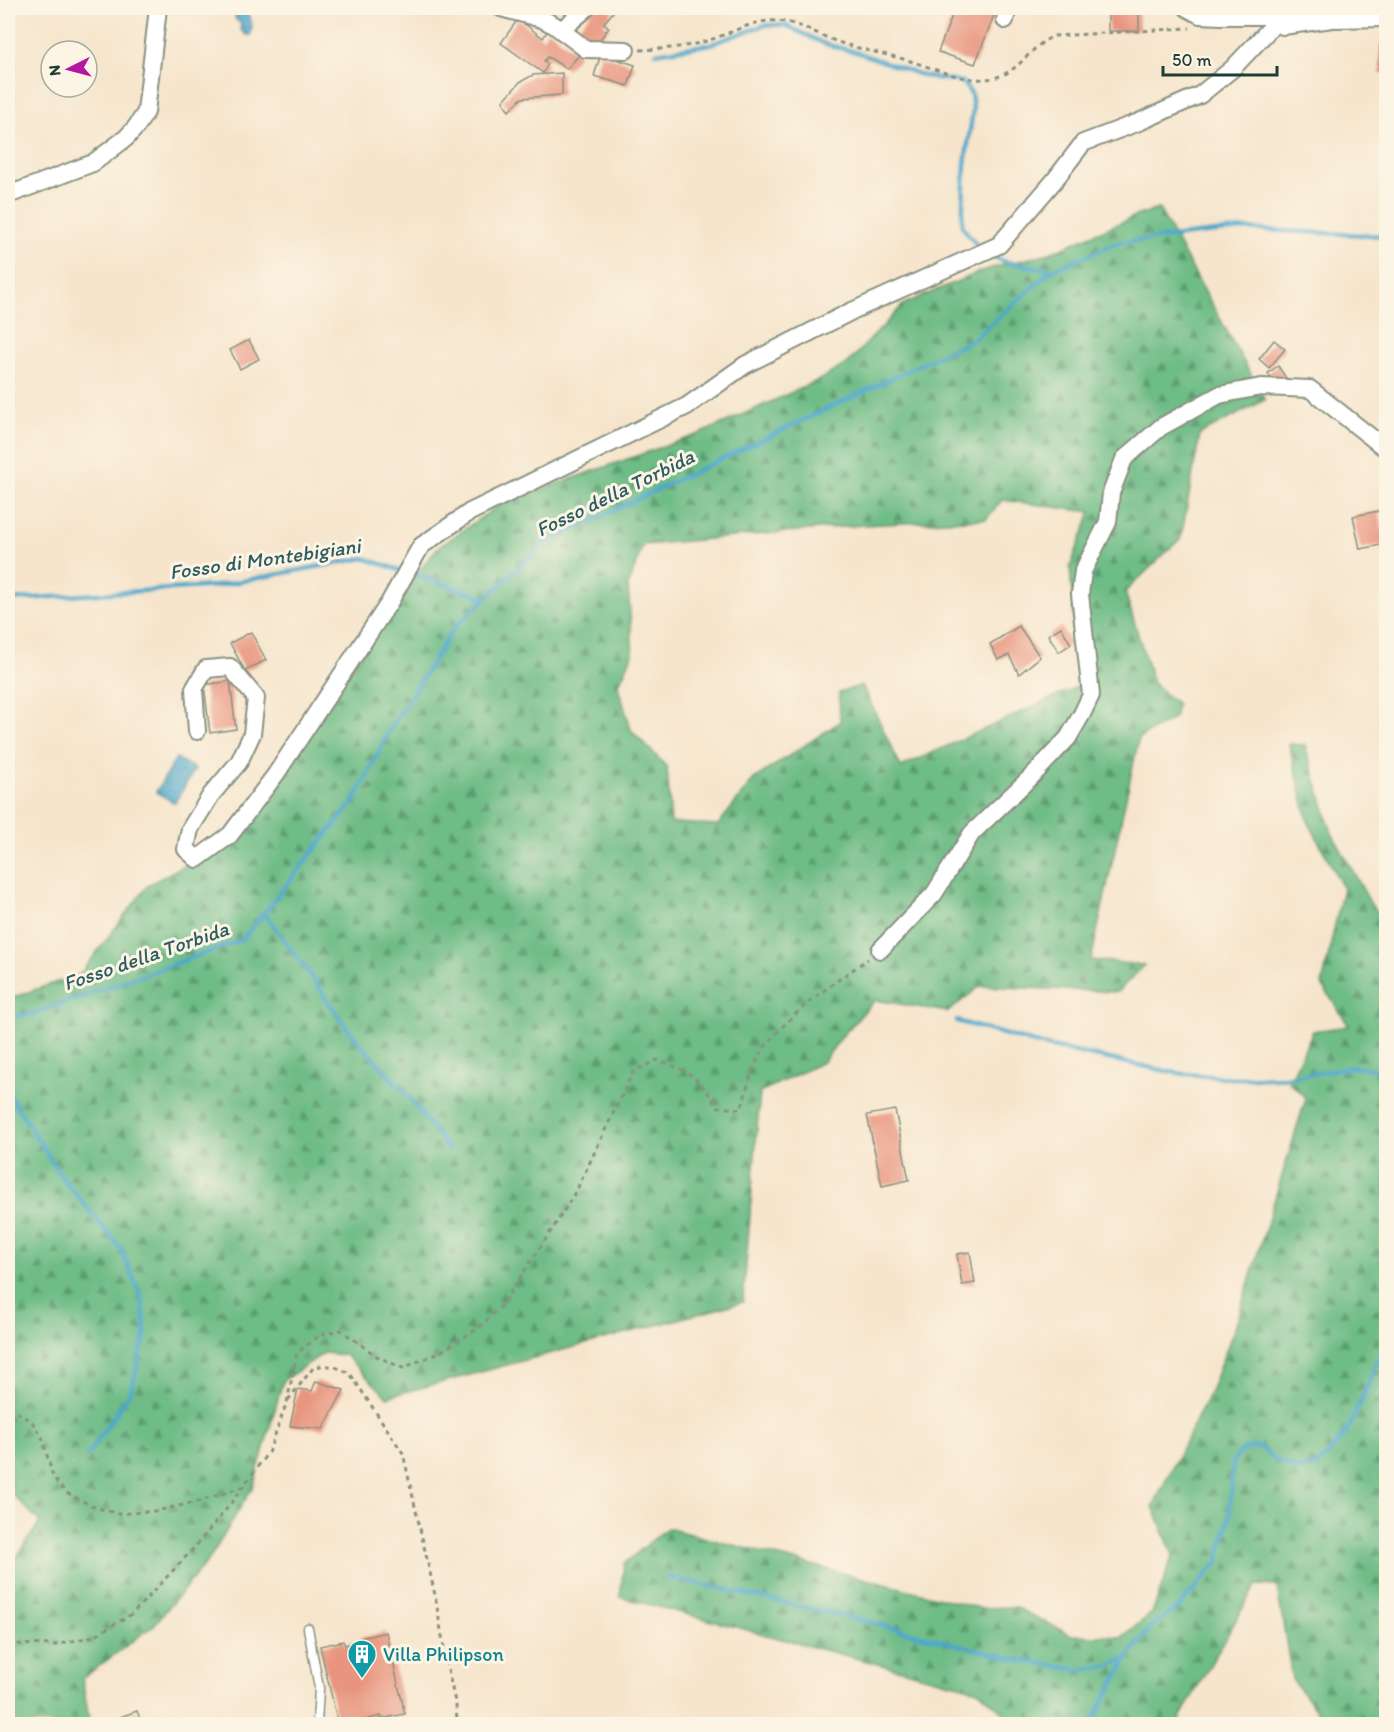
<svg xmlns="http://www.w3.org/2000/svg" width="1394" height="1732" viewBox="0 0 1394 1732" font-family="Itim,sans-serif">
<defs>
<pattern id="forest-firs" width="22" height="20" patternUnits="userSpaceOnUse" patternTransform="scale(1.5)"><rect width="22" height="20" fill="#6ebc86"/><path d="M5 1l3.5 6h-7zM16 11l3.5 6h-7z" fill="#5a9a6e"/></pattern>
<pattern id="water-ripples" width="26" height="14" patternUnits="userSpaceOnUse" patternTransform="scale(1.5)"><rect width="26" height="14" fill="#4da7ca"/><path d="M2 4q2-2 4 0t4 0M15 11q2-2 4 0t4 0" fill="none" stroke="#3f89a5"/></pattern>
</defs>
<rect width="100%" height="100%" fill="#fcf5e5"/>
<filter id="ink" filterUnits="userSpaceOnUse"><feTurbulence type="fractalNoise" baseFrequency=".0167" numOctaves="2"/><feDisplacementMap in="SourceGraphic" scale="12" xChannelSelector="R" yChannelSelector="G"/><feConvolveMatrix kernelMatrix="1 2 1 2 8 2 1 2 1" color-interpolation-filters="sRGB"/></filter>
<filter id="wash" filterUnits="userSpaceOnUse"><feTurbulence type="fractalNoise" baseFrequency=".008" numOctaves="4" result="noise"/><feDisplacementMap in="SourceGraphic" scale="24" xChannelSelector="R" yChannelSelector="G"/><feGaussianBlur stdDeviation="1.35" result="paint"/><feColorMatrix in="noise" values="0 0 0 0 0 0 0 0 0 0 0 0 0 0 0 0 0 1.4 0 .05"/><feComposite in="paint" operator="in"/></filter>
<g filter="url(#wash)">
<rect width="100%" height="100%" fill="#f6e5cc"/>
<path fill="url(#forest-firs)" stroke="#467c5d" stroke-width="1.5" fill-rule="evenodd" d="M1159 209 1265 400 1200 434 1181 538 1125 592 1153 683 1177 704 1174 718 1139 738 1091 960 1145 965 1117 992 980 986 948 1012 875 1000 844 1034 823 1062 760 1092 743 1302 387 1397 345 1355 324 1353 283 1381 253 1487 210 1558 154 1625 82 1679 90 1724H8V1570L40 1522 8 1490V999L80 974 148 885 179 868 235 845 405 589 436 549 502 503 702 433 821 379 848 363 904 304 984 270 1050 253 1138 215ZM1002 500 1091 512 1070 567 1079 686 901 767 862 685 839 693 840 722 754 779 718 825 671 823 667 767 631 730 618 686 633 653 628 586 643 545 863 525 986 519Z
M1289 744 1305 745 1332 833 1372 906 1386 920V1724H1327L1292 1679 1277 1586 1256 1585 1181 1716 1180 1724H1016L978 1690 620 1597 624 1564 667 1528 979 1608 1015 1607 1071 1635 1122 1637 1152 1613 1173 1555 1153 1506 1209 1394 1235 1327 1306 1098 1289 1082 1313 1031 1349 1026 1322 985 1343 888 1308 821Z"/>
<path fill="url(#water-ripples)" stroke="#36727f" stroke-width="1.5" d="M238 8C249 11 255 24 250 35H246L241 30 240 22 236 20 235 16Z
M176 758 195 769 175 803 156 792Z"/>
<g fill="none" stroke-linecap="round" stroke-linejoin="round">
<path stroke="#4da7ca" stroke-width="4.5" d="M656 53 711 44 765 25H785L825 44 856 52 924 76 962 82 971 93 973 110 965 164 962 226 978 247 981 249
M989 253 1002 261 1052 270
M410 573 486 598
M8 600 216 586 364 558 402 571
M264 913 308 972 348 1030 407 1095 448 1149
M8 1017 32 1014 242 940 355 800 389 731 454 628 545 543 974 339 1052 270 1117 243 1243 229 1386 236
M957 1021 1042 1045 1176 1073 1230 1078H1263L1293 1077 1350 1067 1386 1070
M8 1093 64 1180 120 1247 141 1296 146 1331 131 1391 87 1456
M668 1577 853 1618 1014 1659 1080 1670 1109 1666 1128 1657
M1091 1724 1131 1652 1154 1624 1178 1608 1217 1563 1229 1519 1233 1462 1241 1451 1252 1447H1259L1279 1462 1298 1469 1316 1466 1326 1457 1349 1428 1386 1343"/>
</g>
<g id="blocks">
<path fill="#e8947e" d="M595 8H608L613 12 604 23 609 28 593 48 571 36Z
M955 8H997L975 64 938 52Z
M1108 8H1139V31H1108Z
M518 19 543 38 548 30 579 55 567 69 548 57 544 61 548 64 543 73 501 43Z
M1380 45H1386V74H1380Z
M601 54 635 65 628 86 594 76Z
M562 73V95L522 98 509 111 503 101 520 82 533 75Z
M249 340 259 359 240 369 230 350Z
M1274 340 1285 349 1269 368 1259 359Z
M1278 366 1286 378 1275 385 1268 373Z
M1379 511 1386 544 1360 549 1353 516Z
M1019 626 1040 657 1019 674 1009 655 998 660 990 644Z
M1061 627 1071 644 1059 652 1048 635Z
M251 632 266 660 245 671 230 643Z
M230 681 236 729 210 733 204 685Z
M895 1110 909 1180 882 1186 867 1115Z
M970 1252 975 1283 962 1285 957 1254Z
M316 1381 344 1390 323 1429 290 1426 298 1389 312 1391Z
M386 1632 405 1714 381 1719V1716L361 1721V1723L355 1724H338L320 1646 343 1641 345 1645 361 1641 360 1638Z
M137 1711 142 1724H123L120 1717Z"/>
</g>
</g>
<g filter="url(#ink)">
<use href="#blocks" fill-opacity="0" stroke="#8a9180" stroke-width="1.5"/>
<g fill="none" stroke-linecap="round" stroke-linejoin="round">
<g stroke="#8a9180" stroke-width="11">
<path id="lane" d="M308 1628 319 1688 317 1724"/>
</g>
<g stroke="#8a9180" stroke-width="20">
<path id="street" d="M501 8 542 19 554 25 586 49 626 50
M1187 8 1200 15 1221 16H1282L1296 14 1307 8
M1005 20 1008 8
M1283 26 1332 19 1386 18
M561 30 587 8
M8 195 93 163 126 138 136 127 146 112 158 8
M197 731 194 689 206 669 230 667 256 698 252 734 239 762 211 795 190 829 186 849 197 859 230 835 276 774 389 603 421 546 470 512 687 406 745 365 852 311 999 245 1054 181 1083 143 1139 122 1200 95 1232 69 1282 16
M880 950 934 894 972 833 1032 776 1068 738 1082 714 1091 695 1080 594 1083 571 1108 522 1111 493 1124 459 1161 427 1219 395 1261 387 1310 389 1386 449"/>
</g>
<path stroke="#8a9180" stroke-width="3" stroke-dasharray="4.5 4.5" stroke-linecap="butt" d="M640 50C661 49 682 48 703 42 727 36 752 19 777 21 800 22 819 36 841 43 863 50 885 54 907 60 935 68 971 87 1000 76 1022 68 1032 45 1054 36L1190 28
M288 1400 313 1368C327 1363 340 1367 351 1375L403 1453 435 1595 447 1666 456 1706 457 1721 455 1724
M8 1410 15 1411 32 1422 42 1437 53 1477 65 1492 92 1506 118 1514 156 1511 201 1501 242 1487
M8 1644 55 1645 94 1636 132 1614 195 1547 229 1506 269 1451 287 1402 297 1353 320 1335 341 1330 378 1357 403 1368 438 1353 479 1328 501 1306 555 1225 577 1189 633 1072 657 1060C689 1070 700 1079 718 1107L741 1109C747 1091 751 1069 761 1053 782 1019 836 981 868 959"/>
<use href="#lane" stroke="#fff" stroke-width="8"/>
<use href="#street" stroke="#fff" stroke-width="16"/>
</g>
</g>
<defs>
<g id="building-pin" transform="scale(1.5)"><path d="M0 17L-7.5 6A9.5 9.5 0 1 1 7.5 6Z" fill="#0f9aa8" stroke="#fcf5e5"/><path d="M-4-6H4V6H1V3H-1V6H-4ZM-2.5-4.3h1.7v1.8h-1.7ZM.8-4.3h1.7v1.8H.8ZM-2.5-1h1.7V.8h-1.7ZM.8-1h1.7V.8H.8Z" fill="#fff"/></g>
</defs>
<g fill-rule="evenodd">
<use href="#building-pin" x="362" y="1654"/>
</g>
<g text-anchor="middle" stroke-width="6" stroke-linejoin="round" paint-order="stroke">
<g font-size="20" fill="#0d838f" stroke="#fcf5e5" text-anchor="start">
<text x="383" y="1661">Villa Philipson</text>
</g>
<g font-size="21" font-style="italic" fill="#2d5d61" stroke="#fcf5e5">
<text transform="translate(615 493) rotate(-26)" y="7">Fosso della Torbida</text>
<text transform="translate(265 559) rotate(-8)" y="7">Fosso di Montebigiani</text>
<text transform="translate(146 956) rotate(-19)" y="7">Fosso della Torbida</text>
</g>
</g>
<rect width="1394" height="1732" fill="none" stroke="#fcf5e5" stroke-width="30"/>
<g transform="translate(69 69) rotate(264)"><circle r="28" fill="#fcf5e5" stroke="#a4ab9e" stroke-width="1.5"/>
<path d="M0-4.5L10 22L0 15L-10 22Z" fill="#b5179e"/>
<text y="-9" font-size="16" font-weight="bold" text-anchor="middle" fill="#1f3d34">N</text>
</g>
<path d="M1163 66v9h114v-9" fill="none" stroke="#1f3d34" stroke-width="3"/>
<text x="1172" y="66" font-size="18" fill="#1f3d34" stroke="#fcf5e5" stroke-width="4.5" paint-order="stroke">50 m</text>
</svg>
